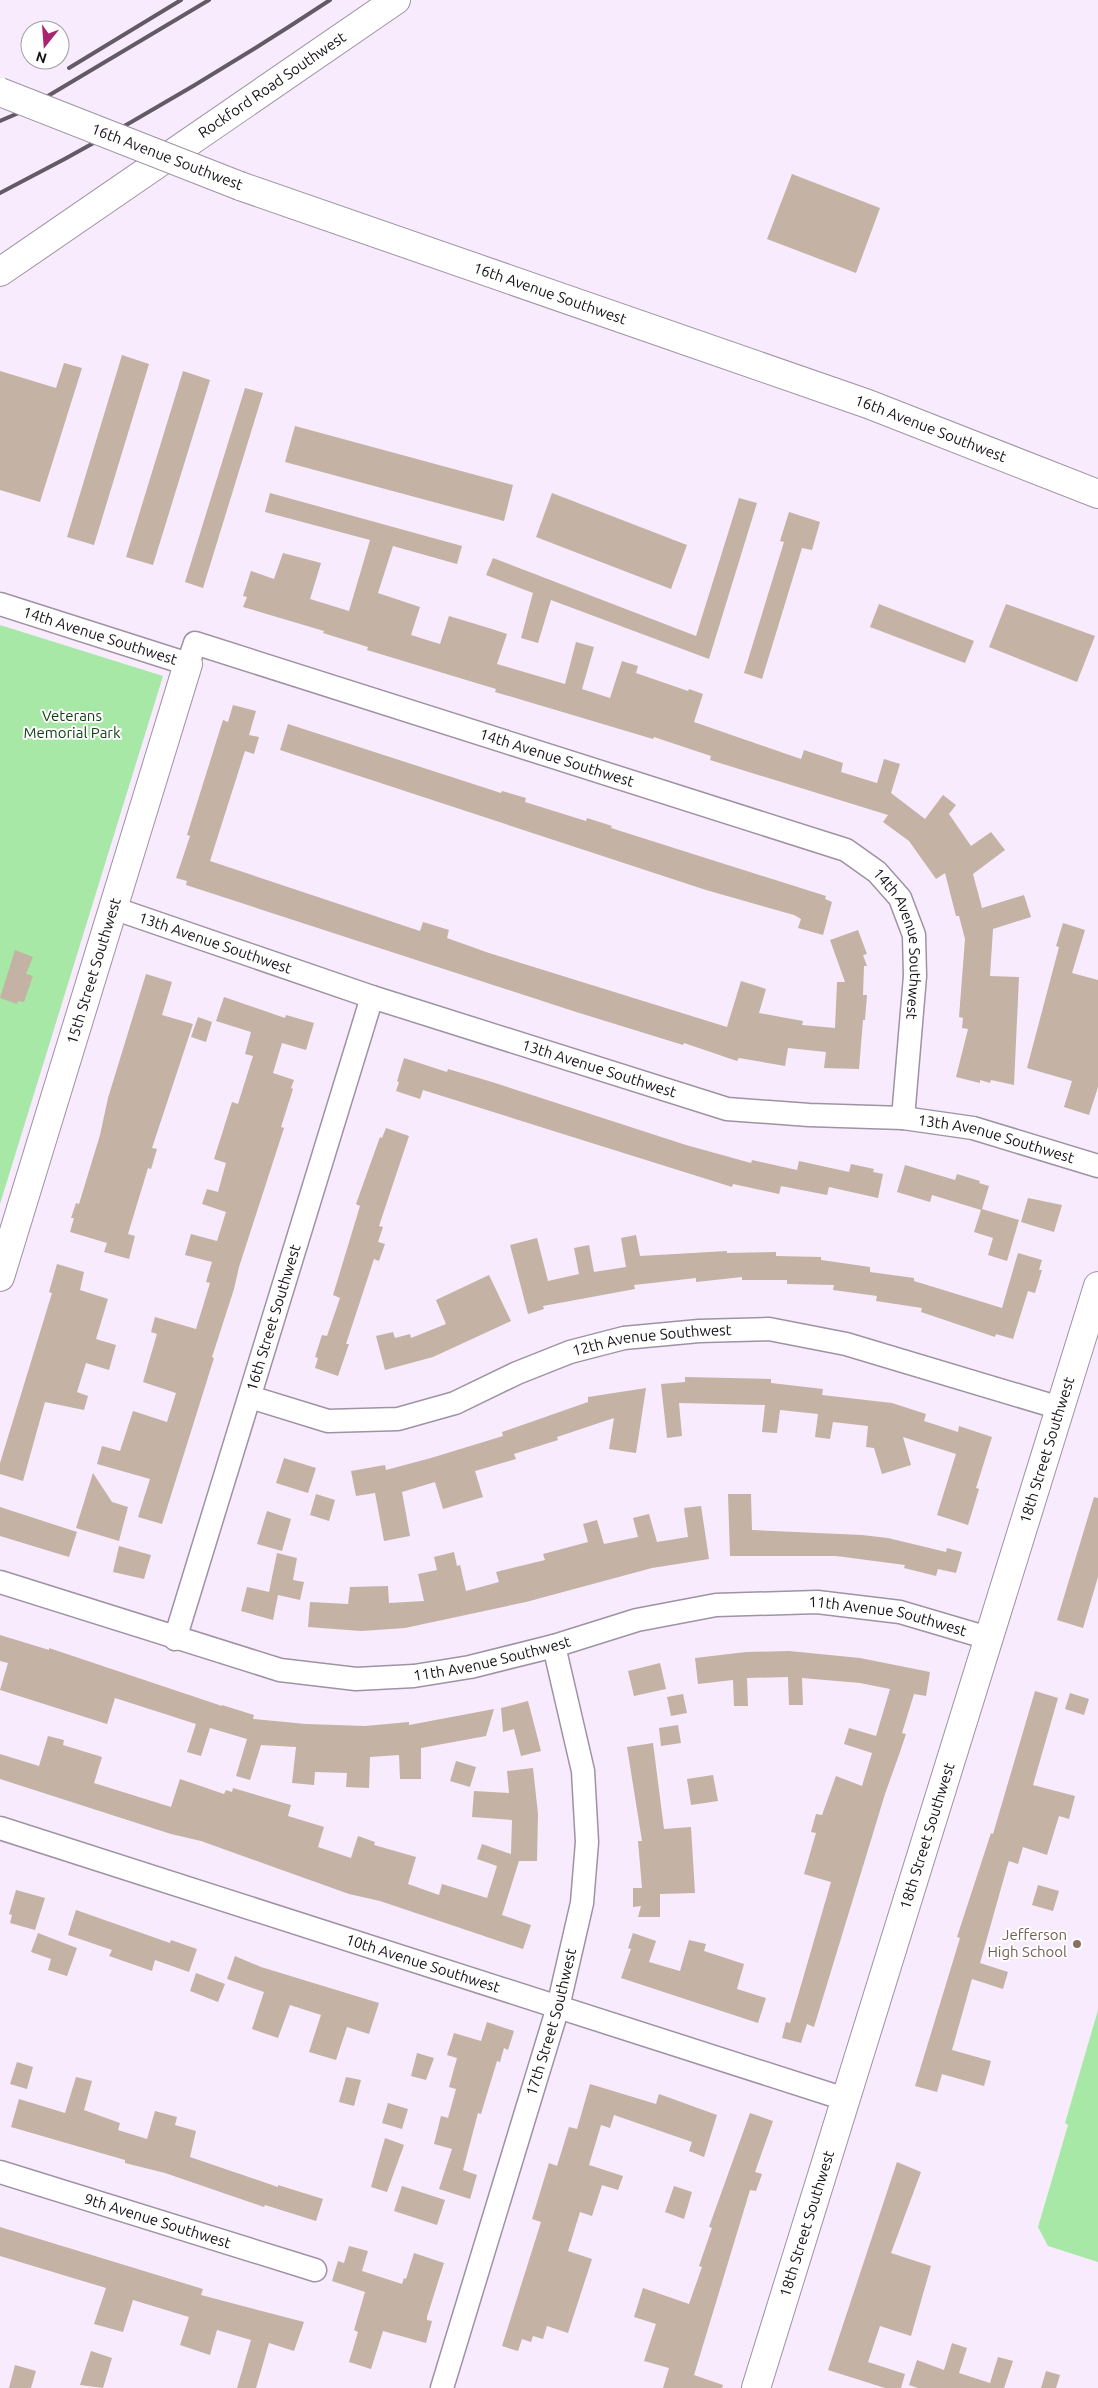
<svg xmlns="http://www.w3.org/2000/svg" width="1098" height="2388" viewBox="0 0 1098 2388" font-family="Ubuntu,sans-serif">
<rect width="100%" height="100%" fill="#f8ebfd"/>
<path fill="#a8e8a6" d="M0 625 163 676 0 1204Z
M1098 2010V2262L1048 2246 1038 2227 1068 2125 1065 2123Z"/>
<path fill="#c4b2a5" d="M792 174 880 208 856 273 767 239Z
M122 355 149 364 94 545 67 537Z
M64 363 82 368 40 502 0 490V371L56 388Z
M183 371 210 380 153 565 126 557Z
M245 388 263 393 203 588 185 582Z
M295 426 513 485 504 521 285 462Z
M270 493 462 546 457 564 393 546 378 593 420 607 411 635 440 644 449 616 492 629 507 634 497 664 565 684 576 642 594 647 582 689 610 698 622 661 638 666 636 673 688 691 689 689 703 694 694 722 801 759 804 750 843 763 841 772 877 783 884 759 900 764 891 793 925 819 943 795 956 805 949 814 971 846 991 832 1005 850 973 874 982 908 1024 895 1031 917 993 929 990 976 1019 977 1014 1085 991 1080 990 1083 980 1080V1083L956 1077 968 1029 962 1028 963 1018 959 1017 965 939 959 916H956L945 873 936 879 909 841 883 822 888 815 710 760 711 756 654 737 653 739 495 692 496 689 367 650 368 647 323 633 324 631 243 607 247 597 243 596 251 571 274 579 283 553 321 563 310 599 349 611 370 540 265 512Z
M552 493 687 545 671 589 536 537Z
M739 498 757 503 709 659 551 600 538 643 521 638 533 593 486 575 493 558 696 636Z
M789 512 820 522 812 550 802 548 762 679 744 673 784 542 780 541Z
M879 604 974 641 965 663 870 627Z
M1006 604 1095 636 1077 682 989 647Z
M233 705 256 711 249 735 259 737 254 754 245 751 210 861 420 931 423 922 449 930 447 938 489 953 727 1027 741 981 766 989 759 1013 803 1021 802 1025 835 1028 837 982H845L830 940 858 930 867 954 863 955 867 966H864L863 995H867L865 1020H863L859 1069 824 1068 826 1052 788 1048 785 1066 739 1058 737 1061 684 1043 683 1045 573 1011 186 885 187 881 176 878 190 836 187 835 223 720 228 722Z
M288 724 501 793 502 791 526 798 525 802 586 821 587 818 612 826 611 828 826 896 825 899 832 902 823 935 798 928 801 919 794 915 706 890 280 750Z
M1063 923 1085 930 1072 973 1098 980V1087L1089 1115 1064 1107 1072 1081 1027 1068 1059 947 1056 946Z
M15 950 33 957 26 974 33 976 24 1002 18 1001 17 1004 0 998Z
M146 974 172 982 162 1015 193 1024 152 1148 157 1149 151 1169 148 1168 128 1234 135 1236 129 1259 104 1252 107 1243 70 1232 74 1218H71L76 1203 79 1204 100 1135 108 1098Z
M224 997 285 1018 286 1015 314 1023 306 1050 282 1043 273 1073 294 1080 291 1088 293 1089 281 1127 284 1128 239 1267 234 1289 212 1357 214 1358 162 1524 138 1517 150 1479 97 1464 102 1446 120 1451 133 1411 167 1422 176 1393 143 1382 157 1334 151 1332 155 1317 196 1329 210 1283 206 1282 212 1262 185 1255 191 1234 217 1241 226 1212 202 1204 207 1189 218 1192 226 1163 214 1159 232 1102 238 1104 253 1056 245 1054 251 1032 216 1021Z
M198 1017 212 1022 206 1042 191 1037Z
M404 1058 447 1072 448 1069 492 1082 686 1145 751 1163 752 1160 797 1170 799 1161 849 1172 851 1164 874 1169 873 1172 883 1174 878 1198 829 1187 827 1195 781 1186 779 1194 733 1184 732 1187 423 1090 420 1099 396 1091 399 1082 397 1081Z
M386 1128 409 1136 379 1226 383 1227 378 1242 385 1244 379 1261 374 1259 346 1344H349L338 1376 315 1368 318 1358 315 1357 322 1335 327 1336 340 1298 333 1295 360 1206 356 1204 380 1137 382 1138Z
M905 1165 955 1180 957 1174 980 1181 979 1183 989 1186 982 1209 1019 1220 1007 1261 988 1255 993 1238 974 1232 981 1210 932 1195 930 1202 897 1192Z
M1028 1198 1062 1205 1054 1232 1021 1222Z
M636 1235 640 1256 727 1251V1253L776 1252V1256L821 1257V1260L870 1267V1272L914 1278V1281L1002 1308 1018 1253 1042 1260 1039 1270H1042L1035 1293 1028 1291 1013 1339 996 1334 995 1337 921 1312 922 1308 876 1301 877 1296 833 1290 834 1285 787 1284V1280H742V1277L696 1282V1278L634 1285 635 1289 543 1306 544 1309 528 1314 510 1245 537 1238 548 1281 579 1274 574 1248 589 1245 594 1272 626 1267 621 1238Z
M57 1264 84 1272 80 1290 108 1299 96 1339 116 1345 109 1370 86 1363 77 1392 88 1396 84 1410 45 1402 23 1481 0 1474V1463L52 1293 49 1292Z
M489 1275 511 1321 433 1357 385 1370 376 1336 393 1332 395 1338 410 1334 411 1338 446 1324 436 1300Z
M685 1377 771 1379V1383L823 1389 822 1395 892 1403 926 1414 924 1421 958 1432 959 1426 992 1437 976 1488 979 1489 968 1525 937 1515 956 1454 903 1437 911 1465 882 1474 874 1448 866 1447 868 1426 833 1422 830 1439 815 1437 818 1414 780 1410 777 1433 762 1432 765 1405 679 1403 682 1436 667 1438 661 1384 685 1382Z
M646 1388 636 1453 609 1449 614 1418 557 1437 558 1440 514 1454 516 1459 475 1471 483 1497 443 1509 435 1482 402 1492 410 1536 384 1541 375 1493 356 1496 351 1471 385 1465 386 1470 431 1458 503 1436 502 1432 588 1402V1397Z
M284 1458 316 1468 308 1493 276 1483Z
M93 1473 112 1502 128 1507 119 1541 76 1528Z
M316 1494 335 1500 329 1521 310 1515Z
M728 1494H751L752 1530 862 1535 888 1538 946 1552 947 1548 962 1552 956 1573 938 1569 936 1576 904 1568 905 1565 836 1556H730Z
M1094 1497 1098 1498V1577L1083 1628 1057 1620Z
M701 1506 709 1559 652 1568 526 1602 405 1628 361 1631 308 1627 310 1602 348 1604 350 1587 388 1586 389 1603 424 1601 418 1574 437 1570 434 1557 454 1552 457 1566 460 1565 466 1591 499 1582 496 1572 545 1560 543 1554 588 1542 583 1524 597 1520 604 1544 638 1537 633 1518 649 1514 657 1542 688 1537 684 1508Z
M0 1507 77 1532 69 1557 0 1536Z
M267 1511 291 1519 282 1551 257 1544Z
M119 1546 151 1555 144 1579 113 1572Z
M277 1553 297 1558 293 1580 304 1582 300 1600 278 1595 273 1620 241 1611 247 1587 269 1592Z
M0 1635 49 1650V1648L222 1706V1705L254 1715 253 1719 306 1724 365 1726 409 1722V1725L494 1709 486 1736 421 1748V1779H400L399 1755 370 1757 369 1788 346 1787 347 1773 315 1772 314 1785 292 1783 296 1747 261 1745 250 1780 236 1776 247 1739 210 1728 201 1756 187 1752 196 1724 115 1698 107 1724 0 1690 8 1663 0 1661Z
M789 1651 860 1658 930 1672 926 1696 914 1694 902 1733 906 1734 900 1752 885 1794 814 2027 807 2024 801 2043 782 2038 786 2022 790 2023 831 1882 804 1874 816 1833 811 1832 816 1814 822 1815 836 1776 862 1786 872 1753 844 1744 849 1728 876 1736 890 1689 860 1683 802 1678 803 1705H789L788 1677 747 1678 748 1706H734L733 1680 698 1684 695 1658 746 1652Z
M660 1663 666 1689 634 1696 628 1671Z
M1035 1691 1058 1698 1033 1785 1075 1796 1069 1819 1059 1816 1047 1855 1023 1847 1018 1864 1009 1861 1007 1867 980 1963 1008 1972 1003 1989 972 1979 952 2050 991 2061 984 2086 942 2074 937 2092 915 2086 960 1938 957 1937 991 1833 993 1834Z
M1070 1693 1089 1699 1084 1715 1065 1709Z
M683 1694 687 1713 671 1716 667 1697Z
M528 1701 541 1751 521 1756 514 1729 503 1732 501 1708Z
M678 1725 681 1743 661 1746 659 1728Z
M48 1736 64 1740 63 1745 102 1757 94 1783 171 1807 180 1779 224 1794 226 1790 232 1792 233 1788 291 1805 288 1816 324 1827 318 1847 351 1858 358 1836 375 1842 374 1845 416 1857 408 1884 439 1895 442 1884 487 1898 497 1866 477 1859 482 1844 511 1854 512 1820 472 1817 474 1791 509 1793 507 1771 533 1768 538 1814 537 1861H519L502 1915 531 1925 523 1949 380 1901 349 1894 201 1841 171 1834 0 1779V1754L39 1766Z
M653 1743 664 1829 691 1827 695 1893 660 1894V1917H638L641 1906 633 1907V1888H642L638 1841H642L627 1747Z
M456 1761 476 1767 470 1787 450 1781Z
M713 1775 718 1801 691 1805 687 1779Z
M1038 1885 1059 1891 1053 1911 1032 1905Z
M16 1890 45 1898 35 1930 10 1923 12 1915 9 1914Z
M76 1910 170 1943 171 1940 197 1949 189 1972 155 1960 152 1971 109 1956 112 1950 68 1935Z
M38 1933 77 1948 67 1976 48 1970 51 1959 31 1952Z
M633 1933 656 1941 649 1962 680 1971 689 1940 706 1944 704 1951 744 1964 737 1989 766 1998 758 2023 621 1978 631 1949 628 1948Z
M235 1956 261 1967 379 2003 369 2034 347 2027 336 2060 309 2052 321 2015 290 2005 278 2038 252 2029 264 1992 227 1979Z
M196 1973 225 1984 218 2002 190 1991Z
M487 2022 514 2031 508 2050 504 2048 500 2062 497 2061 481 2114 478 2113 463 2170 477 2175 470 2199 439 2189 452 2149 434 2144 441 2116 448 2118 456 2089 449 2087 457 2058 447 2055 454 2033 481 2041Z
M417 2053 434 2058 426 2080 411 2076Z
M17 2062 33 2067 27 2089 10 2084Z
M76 2077 92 2081 84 2110 120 2123 118 2130 147 2139 155 2111 177 2117 175 2125 196 2131 190 2157 278 2187V2185L323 2199 316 2221 265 2205 264 2207 165 2173 125 2163V2160L11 2127 19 2099 65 2113Z
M346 2077 361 2080 354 2106 339 2102Z
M590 2084 656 2104 659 2094 717 2115 704 2157 689 2151 692 2142 614 2115 610 2128 601 2125 589 2165 623 2176 618 2190 602 2185 592 2216 580 2212 568 2251 592 2259 568 2333 547 2326 543 2339 533 2336 531 2342 522 2339 518 2351 502 2346 541 2222 532 2219 549 2163 557 2166 569 2127 577 2129Z
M388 2103 408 2109 402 2129 382 2123Z
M750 2113 773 2121 755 2172 762 2174 756 2191 750 2190 694 2375 723 2385 722 2388H663L669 2368 644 2361 656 2324 634 2317 643 2288 689 2304 702 2267 699 2266 712 2228 709 2227Z
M385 2138 404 2145 387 2192 371 2187Z
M897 2162 921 2172 891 2253 931 2266 911 2336 880 2326 868 2362 905 2374 901 2388H885L828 2370Z
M402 2186 445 2200 437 2225 394 2211Z
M674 2186 692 2192 684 2219 665 2212Z
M0 2227 203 2289 201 2295 304 2322 294 2351 269 2343 256 2388H237L251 2340 217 2330 210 2355 180 2345 189 2317 133 2300 123 2332 94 2324 106 2288 0 2256Z
M349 2246 368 2251 362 2271 402 2284 404 2278 406 2279 414 2253 444 2263 427 2317V2320L432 2321 426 2343 383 2331 371 2369 349 2362 358 2332 354 2330 365 2292 332 2281 338 2261 344 2263Z
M952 2343 967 2348 959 2373 990 2383 998 2357 1013 2361 1004 2388H918L909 2385 917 2360 944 2370Z
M91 2351 112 2358 103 2388 80 2385Z
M15 2365 36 2371 31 2388H9Z
M1046 2371 1060 2375 1056 2388H1041Z"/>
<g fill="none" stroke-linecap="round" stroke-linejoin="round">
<g stroke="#9e92a3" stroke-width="25">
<g id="street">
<path id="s1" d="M0 604 188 664 195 643 846 850 877 872 900 898 914 935 915 976 903 1118"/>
<path id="s2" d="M113 908 372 997 727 1109 809 1115 903 1118 973 1128 1098 1166"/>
<path id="s3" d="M250 1397 328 1421 398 1419 455 1403 517 1373 570 1352 624 1338 699 1331 769 1329 846 1344 1060 1408"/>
<path id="s4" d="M0 1582 280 1670 356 1679 414 1676 470 1667 554 1646 637 1620 716 1605 817 1602 900 1612 988 1638"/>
<path id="s5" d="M175 1639 372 997"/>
<path id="s6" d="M0 1828 845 2099"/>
<path id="s7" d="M0 2172 315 2270"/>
<path id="s8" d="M442 2388 558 2007 582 1903 587 1842 583 1771 554 1646"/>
</g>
</g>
<g stroke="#9e92a3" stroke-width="30">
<g id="secondary">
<path id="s9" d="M240 186 868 404 1098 494"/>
<path id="s10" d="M0 272 396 0"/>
<path id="s11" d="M0 1277 188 664"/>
<path id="s12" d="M756 2388 1098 1286"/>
</g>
</g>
<use href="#street" stroke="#fff" stroke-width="22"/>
<use href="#secondary" stroke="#fff" stroke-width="28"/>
<path stroke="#625b65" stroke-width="4" d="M69 68 181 0
M0 121 21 112 209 0
M0 193C113 135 224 70 330 0"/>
<g stroke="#9e92a3" stroke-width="30" stroke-linecap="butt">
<path id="secondary-bridge" d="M0 92 240 186"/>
</g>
<use href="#secondary-bridge" stroke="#fff" stroke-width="28"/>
</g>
<circle fill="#8d6e63" stroke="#fff" stroke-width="2" cx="1077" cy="1944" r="5"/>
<g text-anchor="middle" stroke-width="4" stroke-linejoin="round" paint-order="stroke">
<g font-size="15" fill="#161117" stroke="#fff">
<text dy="5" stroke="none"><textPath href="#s10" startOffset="330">Rockford Road Southwest</textPath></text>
<text transform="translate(167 157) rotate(21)" y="5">16th Avenue Southwest</text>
<text dy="5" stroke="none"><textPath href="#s9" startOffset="328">16th Avenue Southwest</textPath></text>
<text dy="5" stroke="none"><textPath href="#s9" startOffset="732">16th Avenue Southwest</textPath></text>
<text dy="5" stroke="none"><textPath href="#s1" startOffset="105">14th Avenue Southwest</textPath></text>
<text dy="5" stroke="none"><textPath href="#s1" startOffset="599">14th Avenue Southwest</textPath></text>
<text dy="5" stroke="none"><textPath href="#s2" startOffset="108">13th Avenue Southwest</textPath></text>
<text dy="5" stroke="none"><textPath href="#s1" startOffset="1019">14th Avenue Southwest</textPath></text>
<text dy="5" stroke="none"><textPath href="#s11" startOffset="320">15th Street Southwest</textPath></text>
<text dy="5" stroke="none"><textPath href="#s2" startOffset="512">13th Avenue Southwest</textPath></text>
<text dy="5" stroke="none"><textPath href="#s2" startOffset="918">13th Avenue Southwest</textPath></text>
<text dy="5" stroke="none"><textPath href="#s5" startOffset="336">16th Street Southwest</textPath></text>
<text dy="5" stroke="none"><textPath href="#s3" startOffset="420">12th Avenue Southwest</textPath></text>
<text dy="5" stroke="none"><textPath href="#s12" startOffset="982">18th Street Southwest</textPath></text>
<text dy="5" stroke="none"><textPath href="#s4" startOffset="912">11th Avenue Southwest</textPath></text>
<text dy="5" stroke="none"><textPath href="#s4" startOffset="508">11th Avenue Southwest</textPath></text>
<text dy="5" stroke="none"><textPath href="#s12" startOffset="578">18th Street Southwest</textPath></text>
<text dy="5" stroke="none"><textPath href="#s6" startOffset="444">10th Avenue Southwest</textPath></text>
<text dy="5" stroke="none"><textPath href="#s8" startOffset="382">17th Street Southwest</textPath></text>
<text dy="5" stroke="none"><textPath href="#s7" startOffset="165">9th Avenue Southwest</textPath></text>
<text dy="5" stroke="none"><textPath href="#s12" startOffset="172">18th Street Southwest</textPath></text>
</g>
<g font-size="15" fill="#0d3d0f" stroke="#fff">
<text x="72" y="721">Veterans<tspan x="72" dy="17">Memorial Park</tspan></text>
</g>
<g font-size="15" fill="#785e54" stroke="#fff" text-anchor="end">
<text x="1067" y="1940">Jefferson<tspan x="1067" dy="17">High School</tspan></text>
</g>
</g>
<g transform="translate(45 45) rotate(197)"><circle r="24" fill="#ffffff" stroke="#a2a0a2"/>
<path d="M0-4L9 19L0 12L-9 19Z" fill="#a9246e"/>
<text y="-8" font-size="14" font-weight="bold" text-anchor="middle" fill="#161117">N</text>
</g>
</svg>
